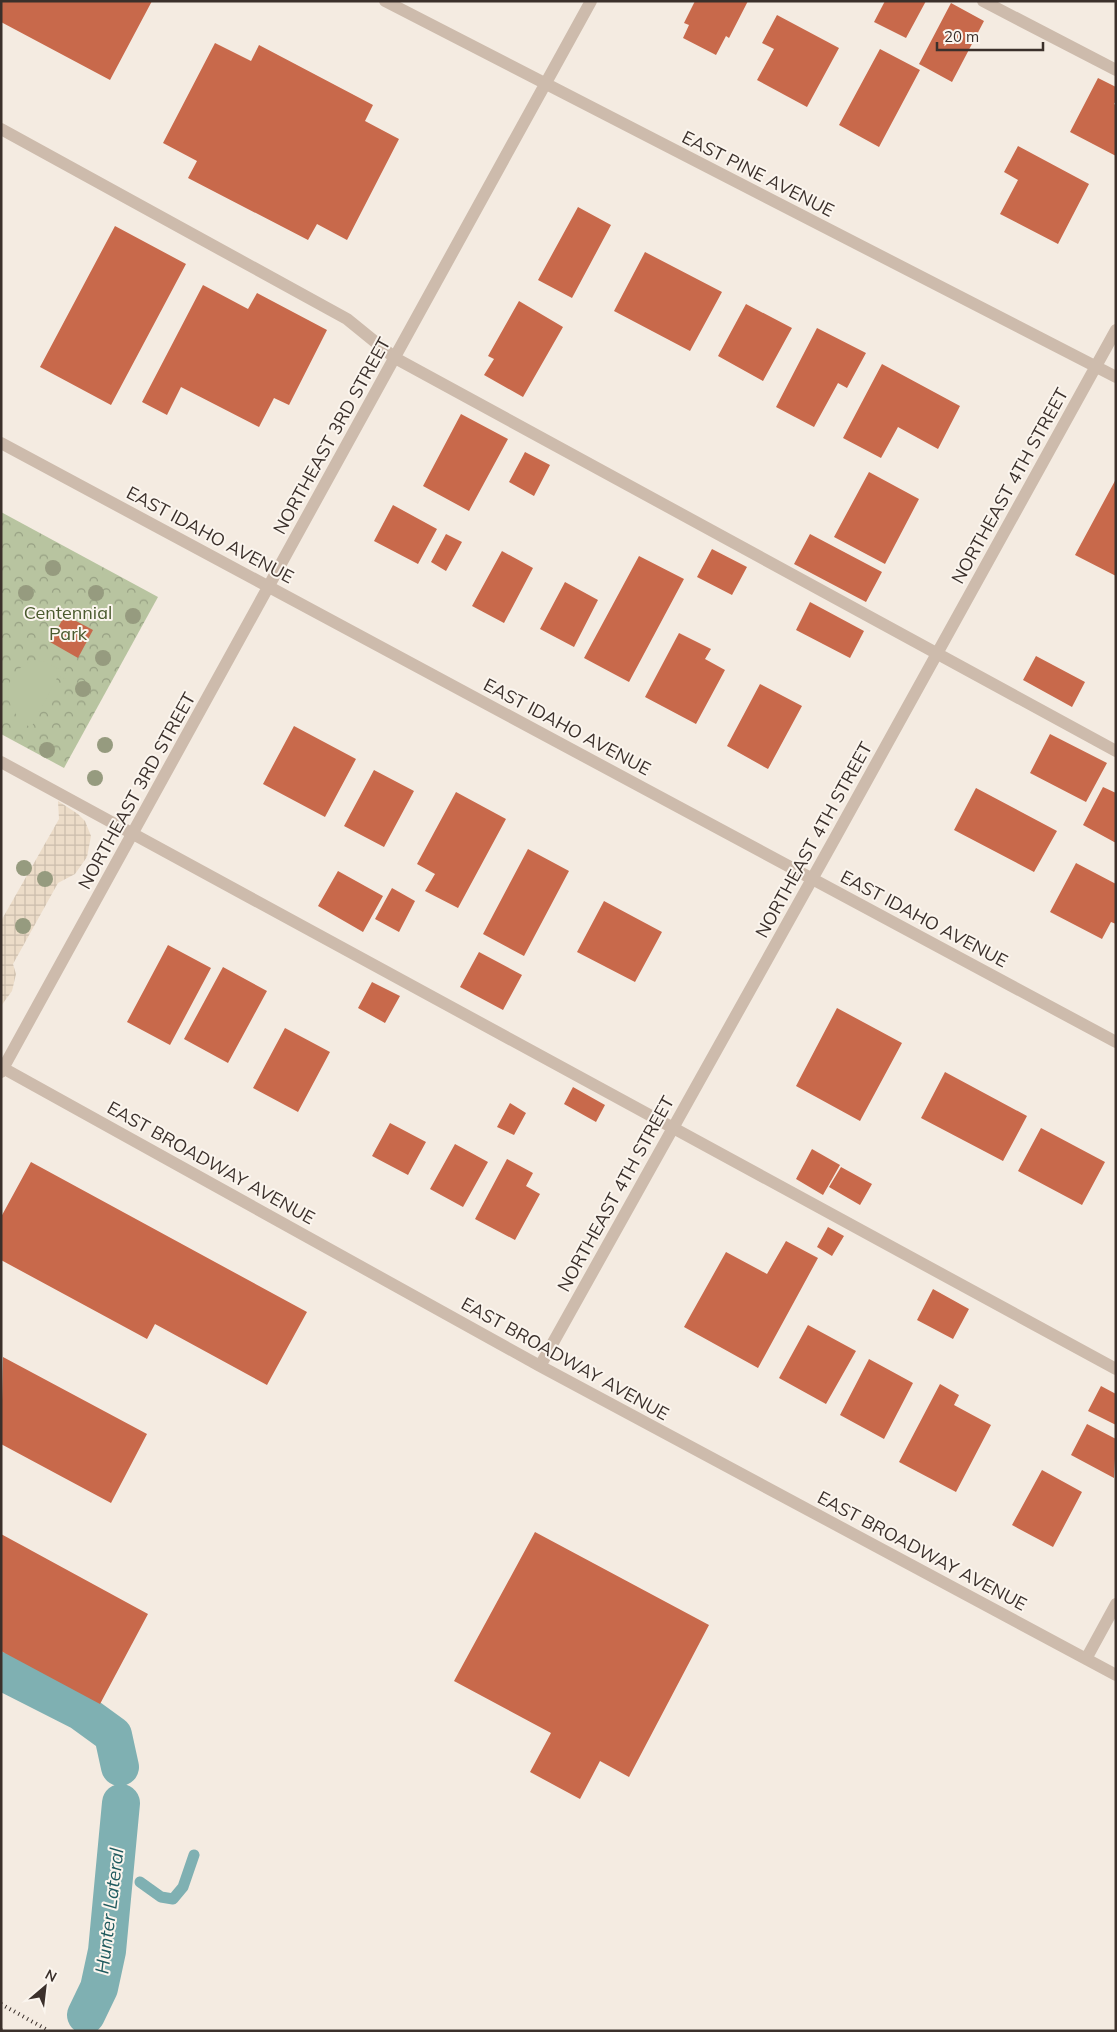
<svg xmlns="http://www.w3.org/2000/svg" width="1117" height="2032" viewBox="0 0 1117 2032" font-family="Mulish,sans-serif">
<defs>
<pattern id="park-crowns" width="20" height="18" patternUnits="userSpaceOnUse" patternTransform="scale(1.25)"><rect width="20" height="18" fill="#b8c4a0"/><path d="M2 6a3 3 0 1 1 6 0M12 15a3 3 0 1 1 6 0" fill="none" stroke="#97a083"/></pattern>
<pattern id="plaza-grid" width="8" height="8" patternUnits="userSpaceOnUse" patternTransform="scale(1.25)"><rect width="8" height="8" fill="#ecdcc8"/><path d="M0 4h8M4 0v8" fill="none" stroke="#cbbdac"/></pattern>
</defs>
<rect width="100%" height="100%" fill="#f4ebe1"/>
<path fill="url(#park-crowns)" d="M1 512 158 597 64 768 1 734Z"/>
<path fill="#b8c4a0" d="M33 660 46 662 69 675 66 679 58 676 31 728C0 707 0 675 33 660Z"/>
<path fill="url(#plaza-grid)" d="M58 801 78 814 85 821 91 836 87 857 75 874 58 883 13 964 16 974 12 991 1 1006V921L59 819Z"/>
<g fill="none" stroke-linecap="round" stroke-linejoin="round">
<path stroke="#7fb0b2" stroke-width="11" d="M140 1882 161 1897 173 1899 183 1887 194 1855"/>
<path stroke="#7fb0b2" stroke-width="38" d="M1 1671 80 1711 113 1735 120 1767
M86 2015 99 1988 107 1951 121 1803"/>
</g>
<path fill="#c8694b" d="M1 1H152L110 80 1 22Z
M695 1H748L729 38 726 36 716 55 683 38 689 25 684 23Z
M885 1H926L906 38 874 22Z
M951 3 984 21 952 82 919 64Z
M777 15 839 48 807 107 757 80 774 49 762 43Z
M215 43 251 61 259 45 373 105 365 121 399 139 347 240 317 224 308 240 188 178 197 161 163 143Z
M880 49 920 70 879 147 839 125Z
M1098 78 1116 87V101L1114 104 1116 105V156L1070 132Z
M1018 146 1089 184 1058 244 1000 214 1018 180 1004 172Z
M578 207 611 225 572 298 538 280Z
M115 226 186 264 111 405 40 367Z
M645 252 722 292 690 351 614 311Z
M203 285 248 309 257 293 327 330 289 405 274 398 259 427 181 387 167 415 142 402Z
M519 301 563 327 523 397 484 375 494 359 488 356Z
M746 304 792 328 763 381 718 356Z
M817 328 866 353 847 388 838 383 814 427 776 407Z
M882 364 960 406 938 449 898 427 881 458 843 438Z
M461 414 508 439 469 511 423 486Z
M525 452 550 465 534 496 509 482Z
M869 472 919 499 885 564 834 537Z
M1116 479V576L1075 555Z
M393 505 437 529 418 564 374 541Z
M446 534 462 542 446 571 431 562Z
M810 534 882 572 866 602 794 564Z
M712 549 747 567 732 595 697 577Z
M502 551 533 568 504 623 472 606Z
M639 556 684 579 629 682 584 658Z
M565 582 598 600 574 647 540 629Z
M810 602 864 631 850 658 796 630Z
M65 615 93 630 78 658 50 642Z
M679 633 711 649 705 659 725 670 696 724 645 697Z
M1036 656 1085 682 1072 707 1023 680Z
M760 684 802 706 768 769 727 746Z
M294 726 356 759 325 817 263 784Z
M1050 734 1107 763 1086 802 1030 773Z
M374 770 414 791 384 847 344 826Z
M1103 787 1116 793V843L1083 825Z
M976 788 1057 831 1034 872 954 830Z
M456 792 506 819 458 908 425 891 435 874 417 864Z
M528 849 569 871 524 956 483 934Z
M1076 863 1116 884V924L1111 922 1102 939 1050 912Z
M338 871 383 896 363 932 318 906Z
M392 888 415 901 399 932 375 919Z
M604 901 662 932 635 982 577 952Z
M168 945 211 968 170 1045 127 1022Z
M479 952 522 975 503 1010 460 987Z
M223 967 267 991 228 1063 184 1039Z
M372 982 400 996 385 1023 358 1008Z
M837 1008 902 1043 860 1121 796 1086Z
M285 1028 330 1052 298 1112 253 1088Z
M945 1072 1027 1116 1003 1161 921 1118Z
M573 1087 605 1105 596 1122 564 1104Z
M510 1103 526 1113 514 1135 497 1127Z
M390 1123 426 1142 408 1175 372 1156Z
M1041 1128 1105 1162 1082 1205 1018 1171Z
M455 1144 488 1162 463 1207 430 1189Z
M812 1149 840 1165 823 1195 796 1179Z
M507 1159 533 1173 526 1186 540 1194 515 1240 475 1219Z
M31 1162 307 1312 267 1385 155 1324 147 1339 1 1260V1217Z
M841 1167 872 1184 860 1205 829 1187Z
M828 1227 844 1236 832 1256 817 1247Z
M786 1241 818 1258 758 1368 684 1327 726 1252 767 1274Z
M933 1289 969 1309 953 1339 917 1320Z
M808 1325 856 1351 826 1404 779 1378Z
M3 1357 147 1434 111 1503 1 1444Z
M869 1359 913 1383 884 1439 840 1415Z
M940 1384 959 1395 954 1405 991 1425 956 1492 899 1462Z
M1101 1386 1116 1394V1425L1088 1411Z
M1087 1424 1116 1439 1114 1478 1071 1455Z
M1042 1470 1082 1492 1053 1547 1012 1525Z
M535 1532 709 1625 629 1777 600 1761 580 1799 530 1772 551 1733 454 1681Z
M1 1534 148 1614 100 1704 1 1651Z"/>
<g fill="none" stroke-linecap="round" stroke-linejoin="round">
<path stroke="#cdbbac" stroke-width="12" d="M385 1 1116 377
M983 1 1116 70
M1 129 347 319 395 358 1116 751
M1 443 1116 1042
M1 762 1116 1369
M1 1067 540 1366 1116 1675
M1 1072 591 1
M540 1366 835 838 1116 330
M1086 1659 1116 1604"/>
<path stroke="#3b302b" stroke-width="4" stroke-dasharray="1 4" stroke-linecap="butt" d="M1 2004 49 2031
M1 2030 3 2031"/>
</g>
<g fill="#969b7f">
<circle cx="53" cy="568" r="8"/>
<circle cx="26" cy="593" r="8"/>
<circle cx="96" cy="593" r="8"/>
<circle cx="133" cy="616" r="8"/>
<circle cx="103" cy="658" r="8"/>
<circle cx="83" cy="689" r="8"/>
<circle cx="105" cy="745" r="8"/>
<circle cx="47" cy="750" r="8"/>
<circle cx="95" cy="778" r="8"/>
<circle cx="24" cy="868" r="8"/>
<circle cx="45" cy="879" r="8"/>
<circle cx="23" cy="926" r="8"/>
</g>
<g text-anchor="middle" stroke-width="4" stroke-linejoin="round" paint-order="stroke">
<g font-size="18" fill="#3b302b" stroke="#fbf5ee">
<text transform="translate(758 174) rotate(27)" y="6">EAST PINE AVENUE</text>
<text transform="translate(332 436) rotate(-61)" y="6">NORTHEAST 3RD STREET</text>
<text transform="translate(1010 486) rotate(-61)" y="6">NORTHEAST 4TH STREET</text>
<text transform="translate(210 535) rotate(28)" y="6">EAST IDAHO AVENUE</text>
<text transform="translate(567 727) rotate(28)" y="6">EAST IDAHO AVENUE</text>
<text transform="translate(137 791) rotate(-61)" y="6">NORTHEAST 3RD STREET</text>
<text transform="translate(814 840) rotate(-61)" y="6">NORTHEAST 4TH STREET</text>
<text transform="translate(924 919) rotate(28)" y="6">EAST IDAHO AVENUE</text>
<text transform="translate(211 1163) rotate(29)" y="6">EAST BROADWAY AVENUE</text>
<text transform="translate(616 1194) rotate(-61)" y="6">NORTHEAST 4TH STREET</text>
<text transform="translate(565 1359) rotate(29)" y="6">EAST BROADWAY AVENUE</text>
<text transform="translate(922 1551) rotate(28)" y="6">EAST BROADWAY AVENUE</text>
</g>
<g font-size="18" fill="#4a5a2e" stroke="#fbf5ee">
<text x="68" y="619">Centennial<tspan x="68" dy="21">Park</tspan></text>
</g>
<g font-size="19" font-style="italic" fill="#1f5a5e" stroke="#fbf5ee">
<text transform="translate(109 1911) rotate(-83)" y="7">Hunter Lateral</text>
</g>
</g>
<rect width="1117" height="2032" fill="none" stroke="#3b302b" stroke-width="5"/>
<g transform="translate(45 1987) rotate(28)" stroke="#fbf5ee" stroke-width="4" paint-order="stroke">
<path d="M0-4L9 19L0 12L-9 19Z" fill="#3b302b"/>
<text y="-8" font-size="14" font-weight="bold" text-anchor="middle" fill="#3b302b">N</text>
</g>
<path d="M937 42v8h106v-8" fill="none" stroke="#3b302b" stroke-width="2.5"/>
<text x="944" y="42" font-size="15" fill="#3b302b" stroke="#fbf5ee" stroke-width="4" paint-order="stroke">20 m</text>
</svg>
